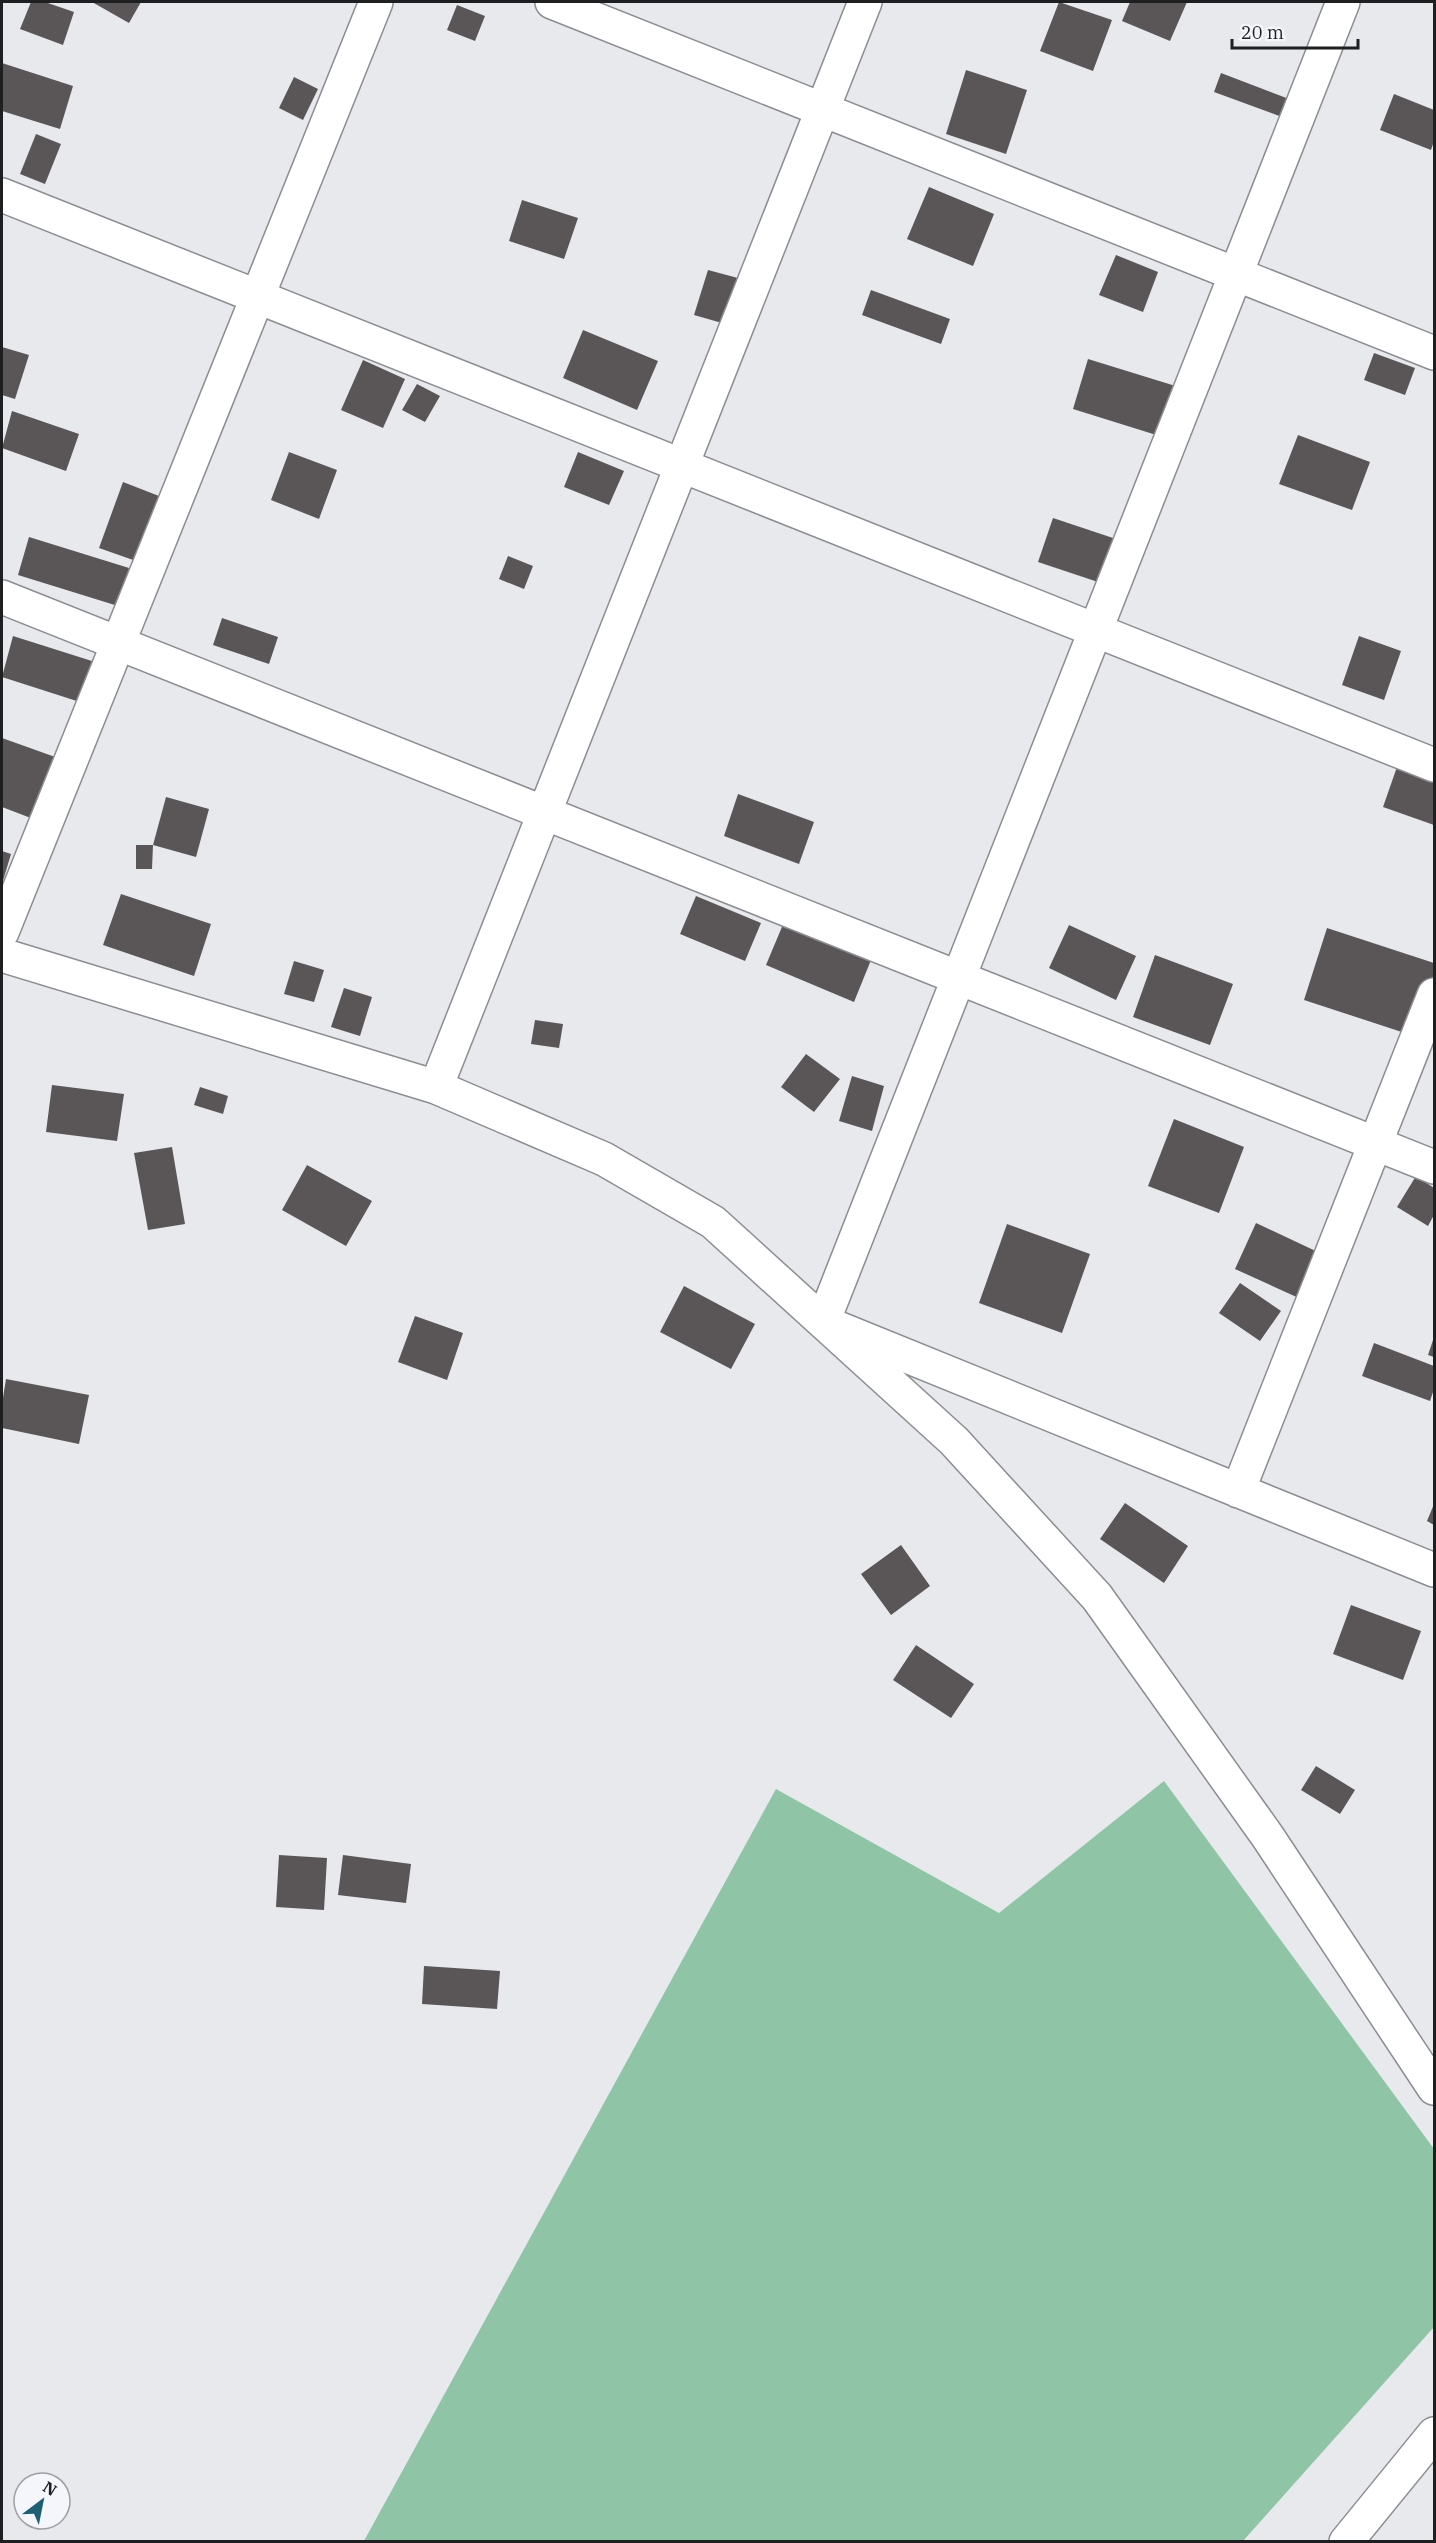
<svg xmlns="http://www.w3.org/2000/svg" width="1436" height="2543" viewBox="0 0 1436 2543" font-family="'IBM Plex Serif',serif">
<rect width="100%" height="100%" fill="#e7e9ed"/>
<path fill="#90c4a6" d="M1164 1781 1434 2149V2327L1243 2541H364L776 1789 999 1913Z"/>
<path fill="#5a5658" d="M31 2H45L74 12 63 45 20 29Z
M92 2H141L129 23Z
M1059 2 1112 20 1093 71 1040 51Z
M1130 2H1187L1170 41 1122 21Z
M457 5 485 16 475 41 447 30Z
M2 63 73 86 60 129 2 111Z
M966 70 1027 90 1006 154 946 134Z
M1221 73 1289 99 1282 117 1214 92Z
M294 77 318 89 303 120 279 108Z
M1394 94 1434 110V141L1431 150 1380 130Z
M36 134 61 144 45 184 20 174Z
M929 187 994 214 973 266 907 239Z
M522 200 578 218 564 259 509 241Z
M1116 255 1158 272 1143 312 1099 295Z
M708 270 749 281 736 327 694 315Z
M871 290 950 319 941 344 862 315Z
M583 330 658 361 637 410 563 378Z
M2 347 29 355 15 399 2 395Z
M1374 353 1415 368 1405 395 1364 380Z
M1088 359 1182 388 1166 438 1073 409Z
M363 360 405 379 383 428 341 410Z
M417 384 440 396 425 422 402 410Z
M12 411 79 434 66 471 2 448Z
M1298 435 1370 462 1352 510 1279 484Z
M289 452 337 470 319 519 271 500Z
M578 452 624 471 609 505 564 487Z
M123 482 159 496 136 561 99 548Z
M1053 518 1116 539 1101 583 1038 562Z
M29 537 129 568 118 606 18 575Z
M508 556 533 566 524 589 499 579Z
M222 618 278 637 269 664 213 645Z
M13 636 95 662 83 703 2 677Z
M1359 636 1401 651 1384 700 1342 685Z
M2 738 58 758 36 820 2 807Z
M1398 764 1434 777V825L1383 807Z
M738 794 814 822 799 864 724 836Z
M166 797 209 809 196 857 153 845Z
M136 845H153L152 869H136Z
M2 851 11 854 2 884Z
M121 894 211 924 194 976 103 945Z
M696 896 761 923 745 961 680 934Z
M784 922 871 960 854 1002 766 965Z
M1069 925 1136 956 1116 1000 1049 968Z
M1327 928 1434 963V973L1414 1036 1304 1000Z
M1155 955 1233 984 1210 1045 1133 1017Z
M294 961 324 970 314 1002 284 994Z
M344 988 372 997 360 1036 331 1027Z
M535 1020 563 1024 559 1048 531 1044Z
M806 1054 840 1079 814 1112 781 1087Z
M852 1076 884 1086 872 1131 839 1121Z
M52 1085 124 1094 117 1141 46 1132Z
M200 1087 228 1096 223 1114 194 1105Z
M1174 1119 1244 1147 1219 1213 1148 1186Z
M172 1147 185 1224 148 1230 134 1153Z
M307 1165 372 1201 346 1246 282 1210Z
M1416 1176 1434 1188V1215L1428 1226 1397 1207Z
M1256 1223 1322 1254 1301 1299 1235 1269Z
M1007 1224 1090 1254 1062 1333 979 1303Z
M1240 1283 1281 1311 1260 1341 1219 1313Z
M684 1286 755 1324 731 1369 660 1332Z
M415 1316 463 1333 447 1380 398 1362Z
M1434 1337V1357L1428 1355Z
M1374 1343 1434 1366V1389L1430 1401 1362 1376Z
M6 1379 89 1395 79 1444 2 1428V1404Z
M1125 1503 1188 1546 1164 1583 1100 1539Z
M1434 1504V1525L1427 1521Z
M901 1545 930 1586 891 1615 861 1574Z
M1351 1605 1421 1631 1403 1680 1333 1654Z
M916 1645 974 1684 951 1718 893 1680Z
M1316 1766 1355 1790 1340 1814 1301 1790Z
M279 1855 327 1858 324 1910 276 1907Z
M343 1855 411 1864 406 1903 338 1895Z
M424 1966 500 1971 497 2009 422 2004Z"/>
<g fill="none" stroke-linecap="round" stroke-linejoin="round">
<g stroke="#8c8d92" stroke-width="36">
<path id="minor" d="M552 2 1434 353
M1343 2 823 1322 1434 1570
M2 195 1434 765
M2 597 1434 1167
M2 932 376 2
M2 955 436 1087 604 1159 713 1222 954 1441 1097 1597 1268 1837 1434 2088
M436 1087 865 2
M1238 1491 1434 995
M1346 2542 1434 2434"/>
</g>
<use href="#minor" stroke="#fff" stroke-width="33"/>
</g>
<rect width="1436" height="2543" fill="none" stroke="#1e1f21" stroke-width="6"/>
<g transform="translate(42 2501) rotate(32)"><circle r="28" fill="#f4f6fb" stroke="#9ea0a4" stroke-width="1.5"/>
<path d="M0-4.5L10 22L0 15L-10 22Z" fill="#1f5f74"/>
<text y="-9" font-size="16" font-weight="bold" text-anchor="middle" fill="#1e1f21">N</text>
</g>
<path d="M1232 39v9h126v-9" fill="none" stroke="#1e1f21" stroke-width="3"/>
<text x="1241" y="39" font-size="18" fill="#1e1f21" stroke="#f4f6fb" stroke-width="4.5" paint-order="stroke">20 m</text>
</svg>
